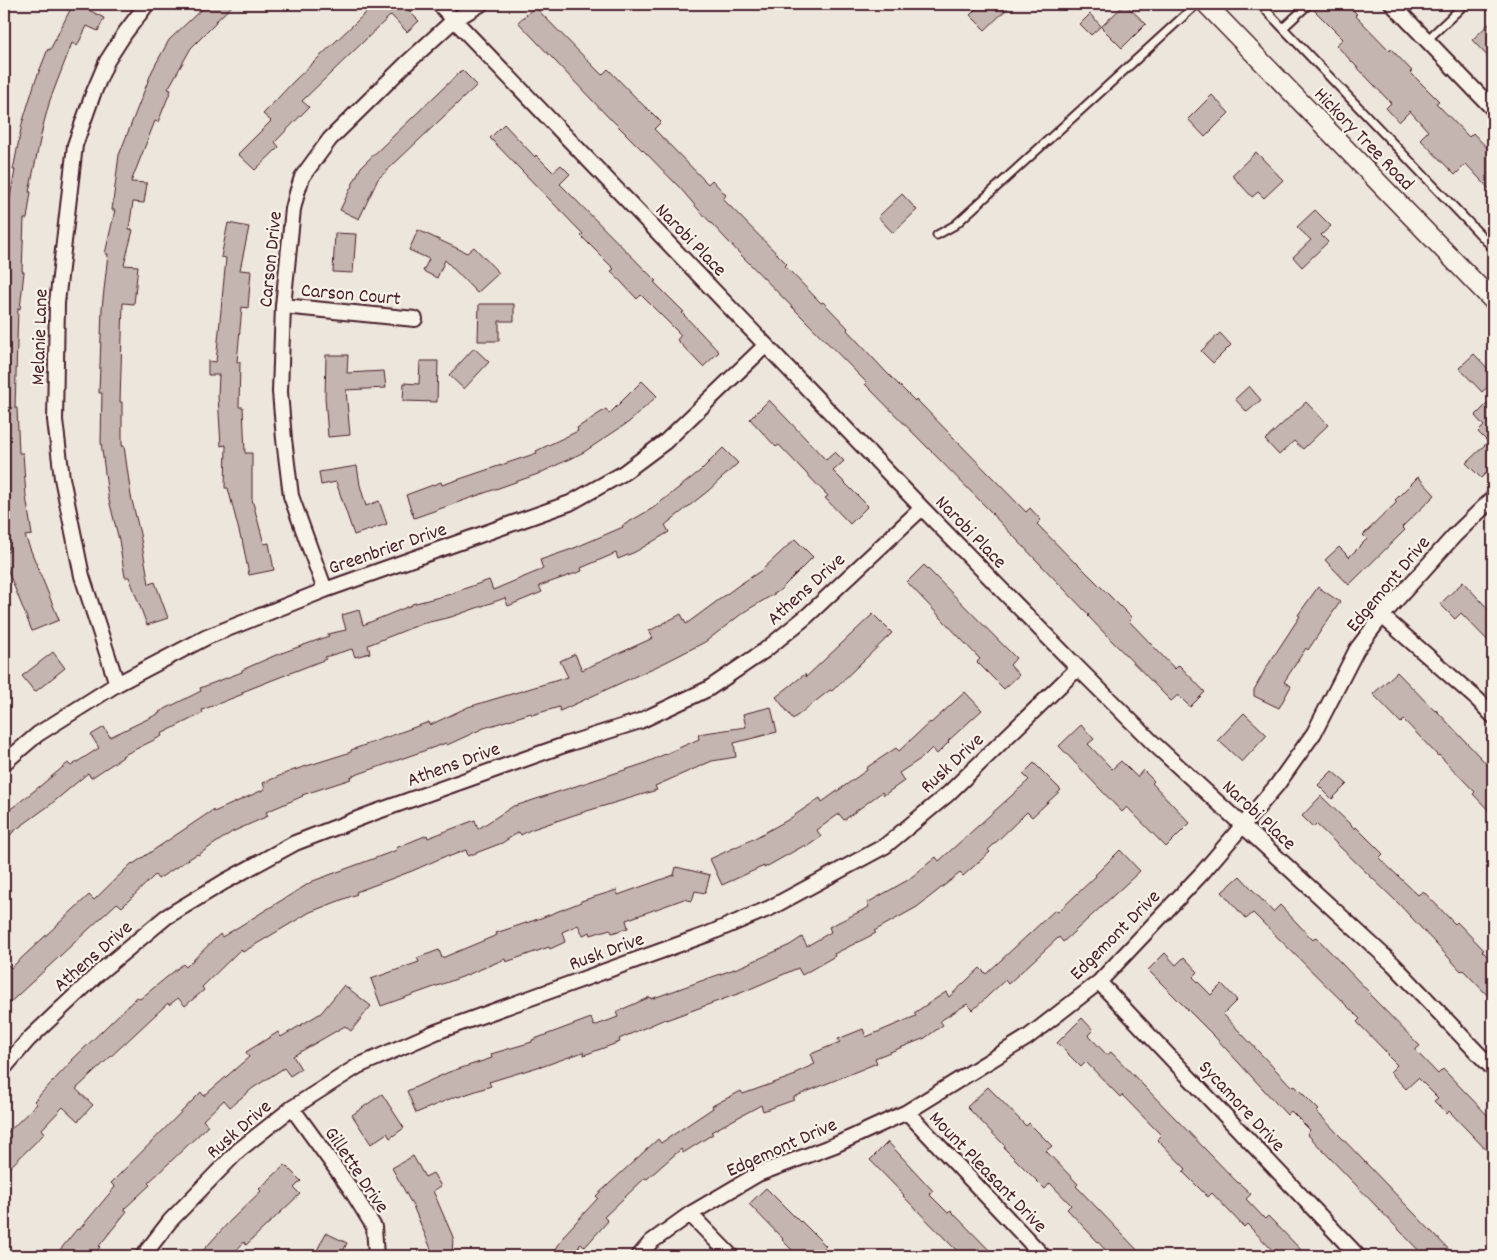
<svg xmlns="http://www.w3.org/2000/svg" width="1497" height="1260" viewBox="0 0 1497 1260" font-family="Dekko,sans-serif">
<rect width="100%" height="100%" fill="#ece6dd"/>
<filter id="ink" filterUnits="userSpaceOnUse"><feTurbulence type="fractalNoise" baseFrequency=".02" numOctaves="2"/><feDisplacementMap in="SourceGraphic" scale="10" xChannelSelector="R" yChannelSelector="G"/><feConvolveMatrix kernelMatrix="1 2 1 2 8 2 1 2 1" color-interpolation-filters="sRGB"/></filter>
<g filter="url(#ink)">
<path fill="#c4b5b0" stroke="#4a1f2b" d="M73 4H96L89 10 104 18 98 31 87 26 77 46 72 43 50 100 43 126 29 192H31L27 219H24L22 271 24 272 20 309 18 308 15 408H17L19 453H23L26 496 32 535 25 536 59 620 32 631 4 561V554L9 551 4 518V408H12H4V225H5L15 170H13L22 124 35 82 48 49 50 50Z
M207 4H234L215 22 216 23 191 48 168 89 171 90 158 122 155 121 131 182 147 183 144 203 133 202 129 229 133 230 124 265 138 266 134 304 123 303 120 402H122V446H124L131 496 140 534 149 584 155 582 168 618 147 625 129 577H125L119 540 108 496 101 442 102 393H99L102 308 108 254H105L115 210H112L119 155 152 71 169 40Z
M375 4H402L419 21 407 32 391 15 302 101 309 107 275 142 279 147 255 170 238 154 271 121 263 114 294 81Z
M981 4H1012L985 30 970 15Z
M1125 4 1146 24 1122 48 1101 27Z
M1314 4H1347L1357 14 1355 15 1390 51 1391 49 1412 71 1410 72 1439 101 1436 103 1469 137 1473 133 1493 154V193L1466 164 1455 175 1420 139 1428 131 1410 111 1399 122 1386 108 1391 103 1336 45 1343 39 1312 8Z
M535 7 602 75 608 69 646 108H647L661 122 654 129 708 184 712 180 726 195 723 199 787 264 785 266 821 303 823 302 848 328 847 330 886 372 915 401 916 399 1026 512 1030 508 1041 520 1037 524 1075 563 1076 562 1132 618 1129 621 1175 669 1179 665 1205 692 1190 707 1178 695 1171 701 1110 639 1088 616 1089 615 992 514H993L865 384 867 383 741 255 698 209 680 188 643 150V151L611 119H610L518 22Z
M1090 14 1101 26 1091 35 1080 24Z
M1493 20V62L1472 40Z
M462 70 477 85 378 179 359 219 340 210 361 167Z
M1212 95 1229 113 1205 137 1188 119Z
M504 124 535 157 536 155 553 172 561 165 570 174 560 184 656 281 654 282 684 312 682 313 719 352 703 367 677 340 681 335 641 295 637 299 611 271 614 269 581 236 583 234 490 138Z
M1256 152 1283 180 1264 198 1258 192 1252 197 1232 175Z
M902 194 917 210 893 233 878 217Z
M1315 210 1331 226 1321 235 1328 242 1302 267 1293 257 1311 240 1297 227Z
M228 223 249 227 240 270 251 271 248 308 242 307 237 362H240L239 407H243L245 453H252V499L264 544 269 543 274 570 249 575 242 539H241L228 488H225L226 445 221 446 218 396 219 375H208V361L216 362 226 258 221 257Z
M418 230 467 253 474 247 499 273 477 293 445 260 437 278 423 271 429 259 409 250Z
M335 233 356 234 353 273 333 272Z
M479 304H514V321H499V341H478Z
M1220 333 1231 345 1213 363 1201 351Z
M474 348 489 362 464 389 449 375Z
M1474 354 1493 374V382L1482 392 1459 368Z
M326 355H348L347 373 384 371 386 388 346 390 350 435 328 437 325 397Z
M420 361H438L437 402 403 401 404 383 419 384Z
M642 381 657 396 629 422 584 452 538 474 414 518 406 495 441 482 442 485 537 453 536 451 578 431 577 428 606 409 609 414Z
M1249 386 1261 400 1247 412 1235 399Z
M1493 398V466L1481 478 1466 463 1488 442 1478 432 1484 426 1475 416Z
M769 400 826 460 835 452 844 461 833 471 868 506 850 524 825 498 828 496 779 445 776 447 750 419Z
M1306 402 1328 425 1303 449 1294 441 1279 455 1265 440Z
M723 448 738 463 708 491 665 525 669 532 635 552 618 559 616 553 581 568 582 571 539 586 542 592 508 606 505 598 451 617 421 624 368 645 370 653 355 657 352 649 325 657 326 659 242 692 243 694 202 710 203 713 161 734 162 736 122 756 123 757 91 778 88 773 50 805 14 831 4 842V814L34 791 68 763 71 766 99 748 91 735 104 727 110 737 160 713 159 712 201 691 200 688 242 672V670L276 655 329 636 328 634 346 630 342 615 359 610 363 625 412 605V604L455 593V592L489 580 493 590 543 569 540 560 572 549 623 527 622 526 653 508 700 471Z
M357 466 360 485 366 506 379 501 387 524 354 535 336 482 321 485 319 472Z
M1418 477 1435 495 1402 527 1405 530 1349 585 1325 560 1339 547 1349 557 1367 539 1363 535 1397 502 1395 500Z
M795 539 813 557 779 591 744 612 705 642 666 662 560 711 559 707 532 715 531 713 484 728 447 745 446 743 350 777 351 779 302 795 303 796 266 812 268 816 232 832 198 855 197 854 158 879 155 875 122 907 117 903 4 1008V961L11 968 89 895 94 900 132 863 133 864 213 810 214 812 265 789 263 783 291 771 351 752V750L429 722 430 725 468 707 568 677 560 661 575 654 582 670 653 638 649 631 681 614 686 624 739 585 762 570Z
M924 565 1016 658 1010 665 1019 675 1004 689 977 662 980 659 907 582Z
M1463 582 1493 614V646L1461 613 1455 619 1440 604Z
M1318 587 1340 602 1308 650 1306 648 1284 682 1291 686 1279 708 1254 696V690L1266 668 1300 616 1298 615Z
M873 614 892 633 832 691 830 690 793 719 776 697 805 674 806 677Z
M53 652 65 668 35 692 22 676Z
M1397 672 1435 711 1436 710 1493 771V815L1473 794 1475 792 1439 755 1438 756 1404 720 1401 723 1373 694Z
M965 692 982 710 948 741 949 742 937 754 932 748 922 758 899 773 904 781 884 795 882 792 844 820 839 814 817 830 821 837 806 847 805 845 764 868V866L722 885 710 859 753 839 786 821 820 798 822 802 867 770 866 768 896 748 899 751 930 722 931 723Z
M771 707 777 732 734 743 736 757 712 761 655 786 657 790 577 814 530 830 521 835 519 832 502 843 468 856 466 850 448 857V855L412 871 356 892 357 894 310 912 243 952 241 949 202 987 204 990 185 1006 178 998 169 1005 168 1003 76 1089 93 1105 78 1121 63 1107 42 1129 45 1133 4 1173V1136L37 1104 34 1101 73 1060H72L137 997 140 999 183 964 186 967 220 934 222 937 313 881 397 850 396 848 427 835 428 838 475 820 478 829 515 805V806L643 764 699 739 698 734 746 727 743 714Z
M1244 713 1267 735 1242 762 1218 740Z
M1081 725 1094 739 1088 744 1112 769 1121 761 1137 777 1143 770 1154 781 1152 783 1190 823 1166 847 1127 807 1122 812 1059 746Z
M1034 763 1061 790 1032 817 1027 812 988 850 990 852 963 876 960 873 917 907 874 931 876 933 834 954 835 956 802 975 798 968 743 992 666 1020 665 1019 619 1039 620 1042 584 1055 583 1052 541 1067V1066L489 1082 491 1086 458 1097 457 1096 416 1113 407 1091 449 1072 492 1058 491 1054 532 1042V1040L591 1018 594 1026 618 1017 616 1012 650 997 651 999 740 967 790 945 802 937 807 946 831 932 829 927 869 907 867 903 908 880 936 857 939 861 1029 780 1023 774Z
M1332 771 1347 784 1332 799 1318 785Z
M1321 796 1355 829 1356 827 1383 854 1379 858 1418 895 1423 891 1455 924 1457 922 1484 950 1482 951 1493 962V1001L1463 970 1461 971 1398 903 1338 845 1316 824 1313 827 1302 816Z
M1120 850 1140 871 1063 942 1059 937 1008 984 1005 980 973 1010 967 1004 940 1021 943 1025 925 1038 875 1058 877 1063 794 1097V1100L763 1111 761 1105 711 1132 713 1134 683 1153 681 1149 647 1179 645 1178 604 1217 608 1221 585 1247 581 1243 574 1256H552L565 1234 598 1198 596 1196 658 1139 661 1143 713 1108 712 1106 741 1091 743 1094 796 1075 795 1073 815 1064 811 1054 840 1042 838 1039 863 1029 866 1037 916 1016 914 1013 946 992 949 997 980 968 986 974 1055 910 1058 912 1096 876 1095 875Z
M676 867 710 875 705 893 695 891 692 901 684 899 626 920 628 928 612 933 610 929 591 935 590 932 583 935 578 925 562 932 565 942 550 949 549 947 506 962 505 959 462 977 381 1006 371 979 419 962 417 958 439 950 442 958 497 935 496 933 541 918 581 902V901L617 890 618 895 674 875Z
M1240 876 1273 912 1280 905 1313 940 1316 937 1371 994 1370 995 1420 1046 1415 1050 1438 1074 1443 1069 1493 1121V1157L1449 1111 1447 1114 1434 1101 1438 1098 1418 1078 1406 1089 1390 1072 1397 1065 1388 1056 1389 1055 1357 1022 1360 1019 1253 913 1246 919 1222 892Z
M1165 953 1176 965 1184 957 1198 972 1193 977 1211 995 1222 984 1237 1000 1223 1014 1292 1087 1294 1085 1319 1110 1317 1112 1455 1256H1424L1307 1134 1310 1130 1291 1111 1287 1115 1215 1037 1148 970Z
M344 985 371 1006 351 1031 345 1026 293 1056 301 1069 290 1076 284 1068 253 1088 230 1107 224 1100 203 1120 208 1126 148 1183 150 1185 124 1209 127 1211 99 1246 100 1247 93 1256H55L77 1229 79 1230 115 1187 111 1183 201 1092 204 1096 249 1057 246 1052 278 1032 281 1037 321 1013Z
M1082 1018 1093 1030 1088 1035 1107 1055 1111 1052 1239 1184V1183L1251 1194 1246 1199 1265 1219 1268 1216 1307 1256H1278L1247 1224 1244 1227 1212 1193 1208 1197 1183 1172 1186 1169 1157 1139 1161 1135 1122 1095 1120 1097 1086 1062 1081 1067 1057 1043Z
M988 1087 1026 1126 1029 1123 1052 1146 1046 1151 1078 1184 1076 1186 1143 1256H1111L1067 1209 1071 1205 1050 1183 1045 1189 1004 1148 1005 1146 967 1107Z
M382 1094 404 1128 390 1138 387 1133 371 1144 352 1115Z
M888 1142 933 1191 929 1194 948 1213 951 1211 995 1256H962L903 1196 904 1195 870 1160Z
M413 1156 425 1177 433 1173 441 1186 433 1191 453 1237 452 1256H434L413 1206 392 1168Z
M285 1165 301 1181 294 1188 300 1194 246 1245 244 1242 231 1256H198L229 1222 261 1191 259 1189Z
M766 1188 800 1222 801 1221 826 1246 823 1249 831 1256H798L782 1240 783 1239 749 1204Z
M326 1233 347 1243 341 1256H314Z"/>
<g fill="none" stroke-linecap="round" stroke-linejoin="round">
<g stroke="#4a1f2b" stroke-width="11">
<path id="service" d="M1260 4 1493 248
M1283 28 1309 4
M1427 40 1465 4
M937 235 955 225 1197 4"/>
</g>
<g stroke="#4a1f2b" stroke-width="18">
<path id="minor" d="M439 4 922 508 1078 668 1152 742 1393 964 1493 1069
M1392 4 1493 109
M283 306 415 319
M325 590 291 496 284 439 280 392 283 306 293 209 297 193 302 177 330 139 407 63 454 20 481 4
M1382 616 1478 700 1493 716
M117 684 82 576 62 478 55 420 57 303 75 145 93 94 107 61 125 33 147 4
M4 763 38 734 117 684 207 637 325 590 570 503 622 474 665 442 766 345
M1099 982 1358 1256
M4 1068 28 1040 101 971 166 917 224 882 295 843 373 813 567 744 640 721 708 689 764 651 807 616 922 508
M292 1108 350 1188 374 1227 376 1256
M907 1112 1043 1256
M690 1214 731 1256
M143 1256 170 1221 239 1150 292 1108 358 1066 436 1032 708 934 770 908 885 846 948 794 1078 668
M639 1256 651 1242 690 1214 758 1174 835 1145 907 1112 1028 1037 1099 982 1203 872 1277 785 1314 733 1357 649 1382 616 1454 536 1493 498"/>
</g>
<g stroke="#4a1f2b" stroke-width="21">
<path id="tertiary" d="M1206 4 1493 301"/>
</g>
<use href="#service" stroke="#f7f3e8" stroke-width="7"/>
<use href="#minor" stroke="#f7f3e8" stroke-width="14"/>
<use href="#tertiary" stroke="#f7f3e8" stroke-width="18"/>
</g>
</g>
<g text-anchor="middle" stroke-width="4.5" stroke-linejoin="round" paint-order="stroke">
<g font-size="20" fill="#4a1f2b" stroke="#f7f3e8">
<text transform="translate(1365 138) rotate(46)" y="7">Hickory Tree Road</text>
<text transform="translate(692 239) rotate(46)" y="7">Narobi Place</text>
<text transform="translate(269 259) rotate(-84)" y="7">Carson Drive</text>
<text transform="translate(351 293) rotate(5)" y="7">Carson Court</text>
<text transform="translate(38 337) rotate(-88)" y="7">Melanie Lane</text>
<text transform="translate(972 531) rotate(46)" y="7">Narobi Place</text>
<text transform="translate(387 547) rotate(-19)" y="7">Greenbrier Drive</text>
<text transform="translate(1387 583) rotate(-50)" y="7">Edgemont Drive</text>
<text transform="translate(805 588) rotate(-42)" y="7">Athens Drive</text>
<text transform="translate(951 762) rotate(-43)" y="7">Rusk Drive</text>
<text transform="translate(453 763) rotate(-20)" y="7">Athens Drive</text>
<text transform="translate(1260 814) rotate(43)" y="7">Narobi Place</text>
<text transform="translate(1114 934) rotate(-45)" y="7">Edgemont Drive</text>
<text transform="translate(606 950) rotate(-20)" y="7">Rusk Drive</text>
<text transform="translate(92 955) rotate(-41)" y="7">Athens Drive</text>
<text transform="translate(1243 1105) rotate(47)" y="7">Sycamore Drive</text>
<text transform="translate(238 1128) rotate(-41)" y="7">Rusk Drive</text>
<text transform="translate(781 1146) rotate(-24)" y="7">Edgemont Drive</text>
<text transform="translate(358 1169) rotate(56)" y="7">Gillette Drive</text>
<text transform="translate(989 1171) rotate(46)" y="7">Mount Pleasant Drive</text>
</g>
</g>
<rect width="1497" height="1260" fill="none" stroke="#f7f3e8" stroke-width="20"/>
<rect x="10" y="10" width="1477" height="1240" fill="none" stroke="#4a1f2b" stroke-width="2" filter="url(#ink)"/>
</svg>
